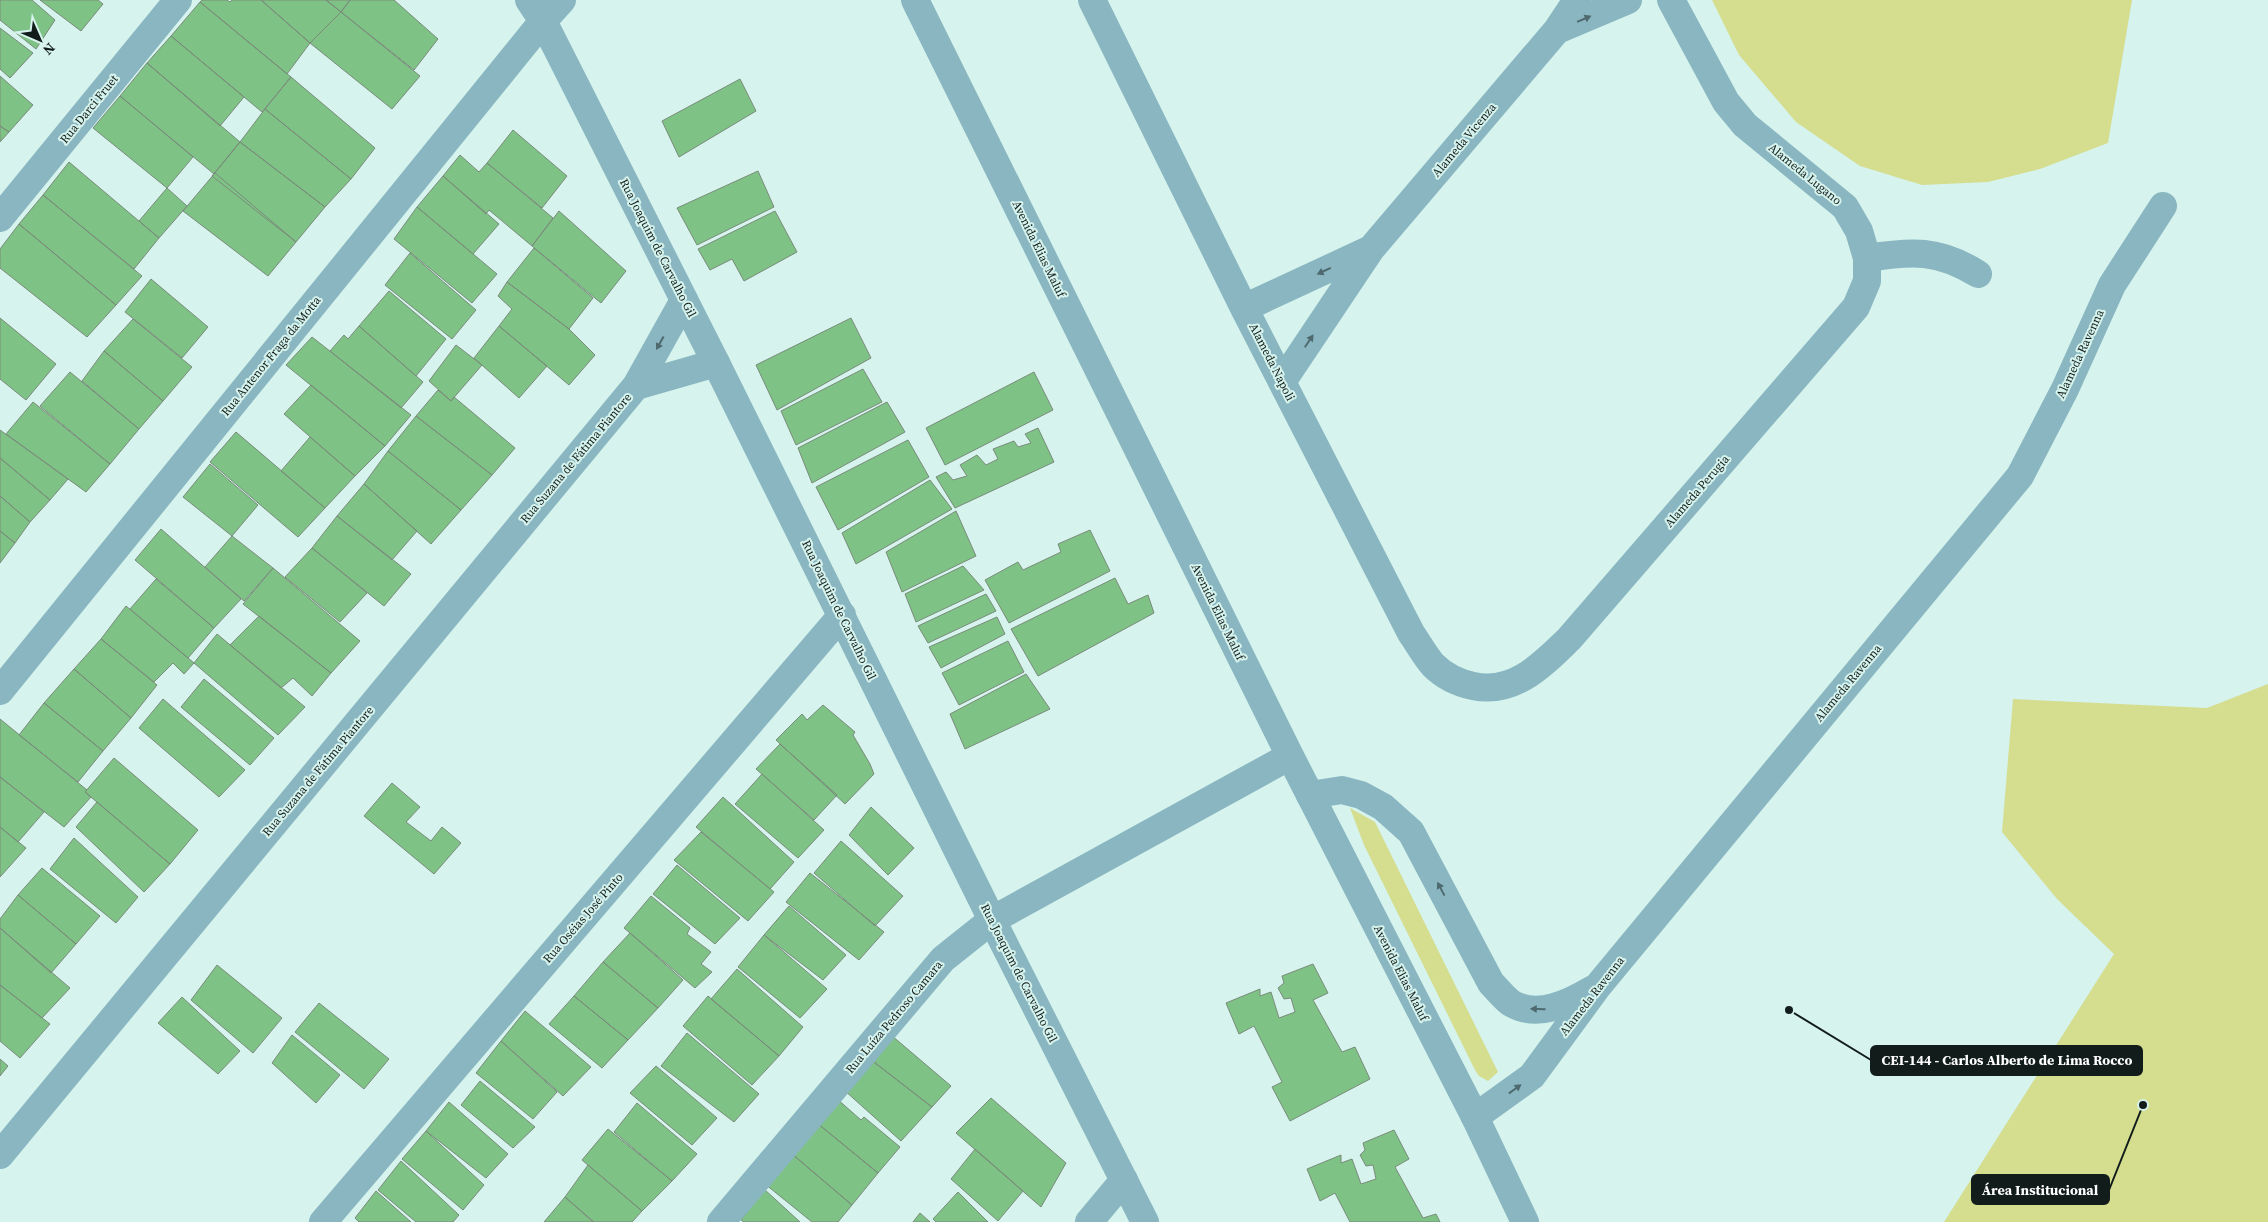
<svg xmlns="http://www.w3.org/2000/svg" width="2268" height="1222" viewBox="0 0 2268 1222" font-family="'Source Serif 4',serif">
<rect width="100%" height="100%" fill="#d6f3ed"/>
<path fill="#d5dd8f" d="M1712 0H2132L2108 143 2040 169 1988 182 1922 185 1860 166 1796 122 1739 55Z
M2268 684V1222H1944L2114 954 2057 899 2002 832 2013 699 2207 708Z
M1350 808 1375 822 1498 1072 1488 1081 1479 1076 1475 1070 1364 845Z"/>
<path fill="#7ec285" stroke="#7a8b7b" d="M0 0H32L55 20 36 49 0 20Z
M40 0H98L103 4 81 31Z
M202 0H227L230 2 232 0H261L310 43 287 74 200 2Z
M261 0H326L341 12 310 43Z
M326 0H350L341 12Z
M350 0H394L438 39 414 70 341 12Z
M200 2 291 77 262 112 171 36Z
M341 12 420 76 392 109 310 43Z
M0 28 33 53 10 78 0 69Z
M171 36 244 97 220 126 147 63Z
M147 63 240 142 214 174 120 96Z
M0 76 33 105 9 132 0 126Z
M291 77 375 148 351 179 265 109Z
M740 79 756 111 679 157 662 121Z
M120 96 193 157 167 188 93 128Z
M265 109 351 179 325 207 240 142Z
M0 126 9 132 0 142Z
M513 130 567 176 542 208 487 163Z
M240 142 325 207 296 242 212 176Z
M460 155 479 172 487 163 553 218 532 246 489 210 486 214 443 176Z
M69 162 159 238 134 269 43 195Z
M758 171 774 207 697 245 677 208Z
M215 173 296 242 268 276 183 211Z
M443 176 499 224 473 254 417 207Z
M167 188 187 206 159 238 139 221Z
M43 195 142 276 116 305 19 224Z
M417 207 497 274 472 303 394 239Z
M559 211 626 271 601 303 532 246Z
M775 211 797 252 744 281 732 259 710 270 698 249Z
M19 224 116 305 87 337 0 268V249Z
M534 248 593 298 569 329 507 282Z
M410 253 476 310 452 339 385 285Z
M151 279 208 327 182 358 125 312Z
M507 282 569 329 595 355 569 385 499 326 512 309 498 296Z
M389 291 446 339 416 376 359 326Z
M0 318 56 364 26 400 0 379Z
M851 318 871 358 777 410 756 365Z
M133 319 192 367 163 401 104 351Z
M359 326 423 382 401 408 330 351 344 335 348 339Z
M499 326 547 366 519 398 474 358Z
M312 337 411 415 385 446 286 365Z
M456 345 482 365 451 401 429 381Z
M104 351 163 401 139 429 82 381Z
M863 369 882 402 796 445 781 411Z
M70 372 139 429 110 464 40 406Z
M1034 372 1053 410 945 465 926 428Z
M311 385 385 446 355 476 284 414Z
M438 390 451 401 454 397 515 448 492 475 416 416Z
M33 402 110 464 86 492 6 434Z
M887 402 905 432 812 483 798 448Z
M416 416 492 475 461 510 388 451Z
M1038 428 1054 462 955 508 936 477 946 472 953 480 967 476 960 465 977 455 986 465 998 459 993 449 1014 441 1018 447 1031 443 1025 434Z
M0 430 68 479 50 500 0 458Z
M236 432 325 508 298 537 210 462Z
M310 437 355 476 325 508 281 471Z
M908 440 929 477 838 530 816 487Z
M388 451 461 510 431 544 364 484Z
M0 458 50 500 30 522 0 496Z
M210 464 258 505 232 536 183 497Z
M930 480 952 509 856 564 842 533Z
M364 484 417 531 392 560 337 516Z
M0 496 30 522 15 543 0 531Z
M956 511 976 556 902 592 886 552Z
M337 516 411 574 384 606 312 548Z
M161 529 241 599 214 628 135 560Z
M1090 530 1110 571 1009 623 985 580 1018 562 1023 570 1061 552 1058 544Z
M0 531 15 543 0 563Z
M232 536 273 568 244 601 205 567Z
M312 548 367 593 340 622 285 577Z
M963 566 984 590 916 622 905 594Z
M273 568 360 641 331 673 243 604Z
M1115 578 1128 604 1148 595 1154 613 1038 676 1011 629Z
M156 579 214 628 188 658 130 609Z
M986 594 996 611 928 643 918 626Z
M126 606 194 663 184 674 173 663 154 682 101 639Z
M259 616 331 673 312 696 293 678 281 688 230 645Z
M997 617 1005 634 941 668 929 647Z
M217 634 305 707 278 735 194 663Z
M101 639 157 685 131 718 74 669Z
M1008 641 1024 672 959 705 942 673Z
M74 669 131 718 103 751 44 703Z
M1026 674 1050 709 965 749 950 714Z
M204 679 274 738 250 765 181 707Z
M163 699 245 770 219 797 139 728Z
M44 703 103 751 78 782 19 735Z
M823 705 855 732 853 735 870 764 874 774 845 804 776 740 802 714 807 720Z
M0 719 87 790 85 792 91 797 64 827 0 777Z
M780 744 837 795 814 820 756 769Z
M114 758 198 830 170 864 85 792Z
M762 774 824 830 798 858 735 804Z
M0 777 44 812 18 842 0 827Z
M392 783 420 807 406 822 431 841 442 827 461 843 434 874 364 816Z
M723 797 794 862 770 889 696 827Z
M97 802 170 864 144 892 76 827Z
M871 807 914 848 888 875 849 835Z
M0 827 26 848 0 877Z
M701 832 774 892 748 921 674 860Z
M74 838 138 897 116 923 50 869Z
M841 841 903 896 875 926 814 873Z
M677 865 740 918 715 944 653 894Z
M42 868 100 916 76 944 18 895Z
M810 873 884 932 859 960 786 902Z
M18 895 76 944 51 973 0 928V919Z
M651 896 690 928 687 934 711 952 701 964 712 972 695 988 624 928Z
M789 906 846 955 823 980 764 935Z
M0 928 70 988 42 1018 0 985Z
M630 933 683 980 658 1008 603 962Z
M764 935 827 989 800 1018 738 967Z
M603 962 658 1008 628 1040 574 996Z
M1313 964 1328 993 1313 1000 1342 1052 1355 1047 1370 1079 1290 1121 1272 1087 1282 1082 1254 1026 1239 1034 1226 1003 1260 989V996L1271 992 1279 1018 1295 1012 1291 998 1284 999 1278 988 1284 983 1282 976Z
M217 965 282 1018 253 1053 191 1000Z
M737 969 803 1027 779 1056 711 999Z
M0 985 50 1024 20 1058 0 1041Z
M574 996 628 1040 602 1068 549 1024Z
M708 996 779 1056 752 1085 683 1026Z
M182 997 240 1051 218 1074 158 1023Z
M319 1003 389 1059 364 1089 295 1032Z
M525 1011 591 1067 563 1096 501 1041Z
M687 1033 759 1094 734 1122 661 1066Z
M292 1035 340 1075 316 1103 272 1063Z
M891 1035 951 1086 932 1107 870 1059Z
M501 1041 557 1092 533 1119 476 1073Z
M0 1059 8 1066 0 1076Z
M870 1059 932 1107 901 1141 844 1090Z
M656 1066 717 1118 692 1145 630 1093Z
M480 1081 535 1127 513 1148 461 1105Z
M836 1098 861 1120 864 1117 900 1147 878 1173 817 1123Z
M991 1098 1066 1163 1041 1207 956 1133Z
M449 1102 508 1154 486 1178 426 1131Z
M637 1103 697 1154 672 1181 614 1132Z
M817 1123 878 1173 852 1205 792 1154Z
M608 1129 672 1181 642 1211 582 1160Z
M1394 1130 1409 1159 1395 1167 1423 1218 1436 1214 1440 1222H1350L1335 1193 1320 1201 1307 1169 1341 1155V1163L1352 1159 1361 1184 1376 1179 1373 1165 1366 1166 1360 1155 1365 1150 1363 1143Z
M426 1131 484 1185 463 1210 402 1159Z
M975 1149 1023 1191 998 1221 951 1179Z
M792 1154 852 1205 838 1222H812L765 1184Z
M401 1161 459 1215 453 1222H416L378 1190Z
M588 1165 642 1211 632 1222H594L565 1197Z
M764 1189 800 1222H744L741 1220Z
M376 1191 411 1222H359L355 1218Z
M958 1192 988 1222H936L933 1219Z
M565 1197 593 1222H544Z
M920 1213 930 1222H913Z"/>
<g fill="none" stroke-linecap="round" stroke-linejoin="round">
<path stroke="#89b6c1" stroke-width="28" d="M1092 0 1244 308 1411 633C1418 643 1425 656 1433 665 1444 676 1459 683 1473 686 1514 695 1542 665 1569 639L1856 307 1867 281V258L1859 231 1845 207 1745 125 1726 102 1671 0
M1577 0 1557 30 1628 0
M0 218 178 0
M1371 249 1557 30
M1867 258C1912 251 1938 249 1978 274
M684 300 636 386 716 363
M1244 308 1371 249 1282 382
M0 691 543 21
M1310 795 1342 790 1361 795 1383 807 1411 832 1491 983C1497 989 1504 998 1511 1003 1538 1019 1569 1003 1593 989
M1475 1117 1532 1076 1598 986 2020 476 2065 389 2112 285 2163 206
M0 1155 636 386
M323 1222 842 615
M721 1222 943 959 992 920
M1089 1222 1124 1180"/>
<path stroke="#89b6c1" stroke-width="28" d="M529 0 543 21 716 363 992 920 1145 1222
M915 0 1290 756 1475 1117 1525 1222
M543 21 562 0
M992 920 1290 756"/>
</g>
<defs><path id="oneway-solid" d="M-6-.8H1V-3.2L6.5 0L1 3.2V.8H-6Z" transform="scale(1.25)"/></defs>
<g fill="#4e6a6e">
<use href="#oneway-solid" transform="translate(1584 19) rotate(-23)"/>
<use href="#oneway-solid" transform="translate(1324 271) rotate(155)"/>
<use href="#oneway-solid" transform="translate(1309 341) rotate(-56)"/>
<use href="#oneway-solid" transform="translate(660 343) rotate(119)"/>
<use href="#oneway-solid" transform="translate(1441 889) rotate(-118)"/>
<use href="#oneway-solid" transform="translate(1538 1009) rotate(-179)"/>
<use href="#oneway-solid" transform="translate(1515 1089) rotate(-36)"/>
</g>
<g text-anchor="middle" stroke-width="4" stroke-linejoin="round" paint-order="stroke">
<g font-size="12" fill="#121d1b" stroke="#d6f3ed">
<text transform="translate(89 109) rotate(-51)" y="4">Rua Darci Fruet</text>
<text transform="translate(1464 140) rotate(-50)" y="4">Alameda Vicenza</text>
<text transform="translate(1805 174) rotate(39)" y="4">Alameda Lugano</text>
<text transform="translate(658 248) rotate(63)" y="4">Rua Joaquim de Carvalho Gil</text>
<text transform="translate(1039 249) rotate(64)" y="4">Avenida Elias Maluf</text>
<text transform="translate(2080 354) rotate(-65)" y="4">Alameda Ravenna</text>
<text transform="translate(271 356) rotate(-51)" y="4">Rua Antenor Fraga da Motta</text>
<text transform="translate(1272 362) rotate(63)" y="4">Alameda Napoli</text>
<text transform="translate(576 458) rotate(-50)" y="4">Rua Suzana de Fátima Piantore</text>
<text transform="translate(1697 491) rotate(-49)" y="4">Alameda Perugia</text>
<text transform="translate(839 610) rotate(64)" y="4">Rua Joaquim de Carvalho Gil</text>
<text transform="translate(1218 612) rotate(64)" y="4">Avenida Elias Maluf</text>
<text transform="translate(1848 683) rotate(-50)" y="4">Alameda Ravenna</text>
<text transform="translate(318 771) rotate(-50)" y="4">Rua Suzana de Fátima Piantore</text>
<text transform="translate(583 918) rotate(-49)" y="4">Rua Oséias José Pinto</text>
<text transform="translate(1019 973) rotate(63)" y="4">Rua Joaquim de Carvalho Gil</text>
<text transform="translate(1401 973) rotate(63)" y="4">Avenida Elias Maluf</text>
<text transform="translate(1592 996) rotate(-52)" y="4">Alameda Ravenna</text>
<text transform="translate(894 1017) rotate(-50)" y="4">Rua Luíza Pedroso Camara</text>
</g>
</g>
<path fill="none" stroke="#121d1b" stroke-width="2" d="M1789 1010L1871 1060M2143 1105L2109 1190"/>
<g fill="#121d1b" stroke="#d6f3ed" stroke-width="2">
<circle cx="1789" cy="1010" r="5"/>
<circle cx="2143" cy="1105" r="5"/>
</g>
<g fill="#121d1b" stroke="#121d1b" stroke-width="2">
<rect x="1871" y="1046" width="271" height="29" rx="5"/>
<rect x="1972" y="1175" width="137" height="29" rx="5"/>
</g>
<g font-size="14" text-anchor="middle" font-weight="bold" fill="#fff">
<text x="2007" y="1065">CEI-144 - Carlos Alberto de Lima Rocco</text>
<text x="2040" y="1195">Área Institucional</text>
</g>
<g transform="translate(40 40) rotate(135)" stroke="#d6f3ed" stroke-width="4" paint-order="stroke">
<path d="M0-4L9 19L0 12L-9 19Z" fill="#121d1b"/>
<text y="-8" font-size="14" font-weight="bold" text-anchor="middle" fill="#121d1b">N</text>
</g>
</svg>
